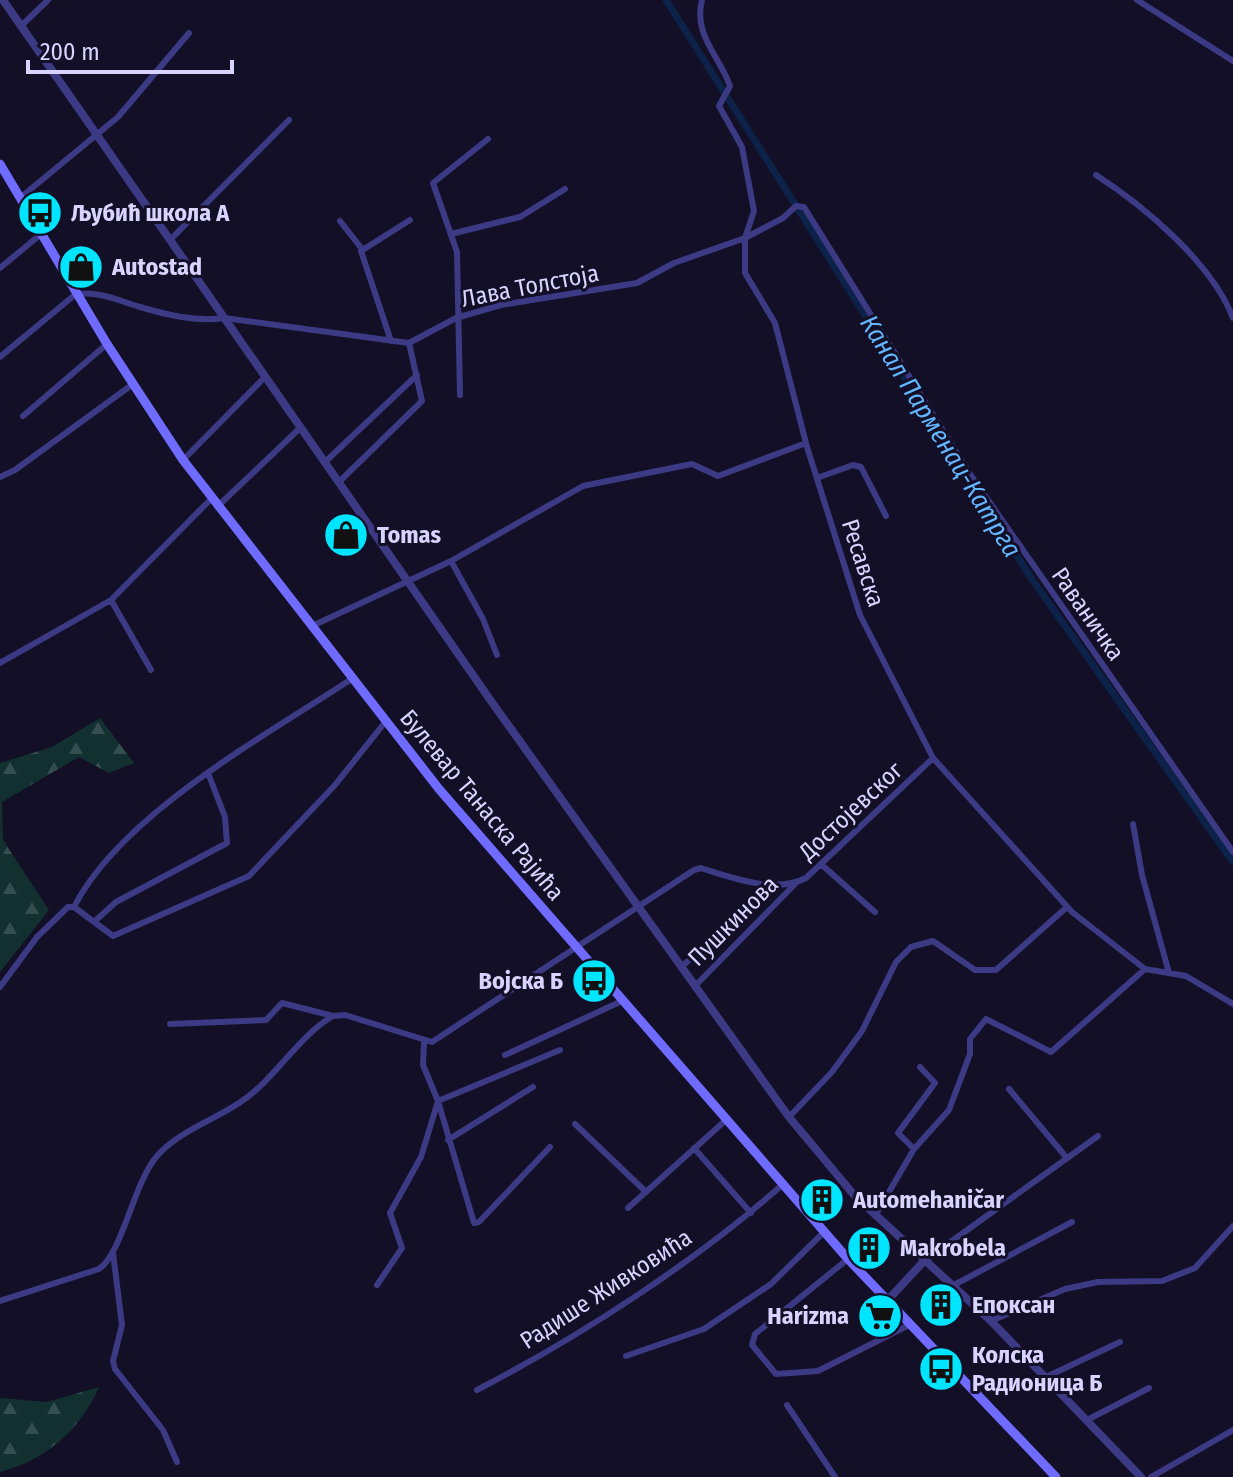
<svg xmlns="http://www.w3.org/2000/svg" width="1233" height="1477" viewBox="0 0 1233 1477" font-family="'Fira Sans Condensed',sans-serif">
<defs>
<pattern id="forest-firs" width="22" height="20" patternUnits="userSpaceOnUse" patternTransform="scale(2)"><rect width="22" height="20" fill="#12302f"/><path d="M5 1l3.5 6h-7zM16 11l3.5 6h-7z" fill="#344d4e"/></pattern>
</defs>
<rect width="100%" height="100%" fill="#130f26"/>
<path fill="url(#forest-firs)" d="M100 718 134 763 109 773 79 757 2 802 3 840 49 910 0 972V763L52 747Z
M99 1387C80 1430 46 1460 0 1472V1398L47 1402Z"/>
<g fill="none" stroke-linecap="round" stroke-linejoin="round">
<path stroke="#0c2248" stroke-width="7" d="M666 0 1031 578 1233 862"/>
<path stroke="#3d3a85" stroke-width="6" d="M702 0C693 35 719 55 730 86L719 106 742 147 754 211 745 238V273L775 323 807 447 860 615 933 758 1072 912 1145 969 1186 976 1233 1004
M1137 0 1233 61
M21 26 48 0
M1096 175C1144 206 1212 263 1233 318
M20 198 118 117 189 33
M340 221 362 249
M451 234 520 217 565 189
M170 240 289 120
M0 268 41 234
M78 294C100 291 119 301 140 307 167 315 196 322 224 318L409 343 456 318 501 305 637 283 674 263 745 238 783 218 796 206 804 207 970 474 1233 852
M391 341 361 251 410 220
M0 357 77 293
M460 395 457 252 433 183 488 139
M23 416 107 344
M183 460 265 377
M325 462 417 375
M0 477 15 470 133 384
M817 478 853 465 861 467 886 516
M339 482 422 401 409 343
M217 507 300 428
M451 561 483 619 497 655
M111 600 151 670
M312 626 451 561 583 486 692 464 718 476 806 443
M0 663 111 600 211 499
M1133 824 1142 875 1169 973
M822 865 875 912
M74 907C121 814 267 735 353 678
M95 921 116 902 227 843 225 817 208 773
M681 967 758 902
M695 986 796 883
M0 987 37 937 68 907H74L113 936 249 876 335 785 386 721
M170 1024 266 1020 282 1003 333 1016
M424 1042 423 1065 438 1101 474 1223 479 1222 550 1147
M505 1055 622 1001
M1009 1089 1066 1157
M789 1117 832 1072 862 1031 896 962 911 947 933 941 975 970H996L1067 907
M575 1124 646 1192
M448 1140 533 1087
M694 1148 751 1213
M914 1149 898 1133 935 1083 920 1067
M628 1208 726 1120
M875 1216 914 1149 949 1110 970 1054V1039L986 1019 1051 1052 1145 969
M113 1253 122 1325 113 1361 115 1369 163 1430 177 1462
M848 1259 755 1334 752 1345 776 1374 818 1371 909 1325
M924 1261 1098 1136
M377 1285 402 1248 390 1213 421 1157 438 1101 560 1050
M954 1285 1072 1222
M0 1301 99 1269C122 1254 134 1182 157 1156 178 1132 212 1121 239 1103 275 1080 297 1037 333 1016L345 1015 432 1042 694 870 701 868C732 878 775 894 806 878L933 758
M991 1321 1065 1289 1098 1282 1162 1281 1195 1268 1233 1226
M626 1356 704 1329 771 1284 824 1232
M1046 1377 1120 1342
M477 1390C581 1336 695 1262 782 1185
M787 1405 835 1477
M1087 1420 1149 1388
M1151 1477 1233 1430"/>
<path stroke="#3d3a85" stroke-width="8" d="M3 0 491 701 789 1117 854 1195 991 1321 1141 1477
M887 1301 924 1261"/>
<path stroke="#6f6bff" stroke-width="9" d="M0 164 107 344 183 460 439 789 848 1259 1056 1477"/>
</g>
<defs>
<g id="bus-disc" transform="scale(2.3)"><circle r="9.5" fill="#00e5ff" stroke="#130f26"/><path d="M-5-6H5V4H4V6H2V4H-2V6H-4V4H-5ZM-3.5-4V0h7V-4ZM-3.5 1.2v1.5H-2V1.2ZM2 1.2v1.5H3.5V1.2Z" fill="#111"/></g>
<g id="shop-disc" transform="scale(2.3)"><circle r="9.5" fill="#00e5ff" stroke="#130f26"/><path d="M-5-2.5h2.3a2.7 3.5 0 0 1 5.4 0H5L5.5 6h-11ZM-1.5-2.5h3a1.5 2.3 0 0 0-3 0Z" fill="#111"/></g>
<g id="building-disc" transform="scale(2.3)"><circle r="9.5" fill="#00e5ff" stroke="#130f26"/><path d="M-4-6H4V6H1V3H-1V6H-4ZM-2.5-4.3h1.7v1.8h-1.7ZM.8-4.3h1.7v1.8H.8ZM-2.5-1h1.7V.8h-1.7ZM.8-1h1.7V.8H.8Z" fill="#111"/></g>
<g id="supermarket-disc" transform="scale(2.3)"><circle r="9.5" fill="#00e5ff" stroke="#130f26"/><path d="M-6-5.5h2.5l.6 2H6L4.5 2H-2.5L-4.4-4H-6ZM-1.5 3.2a1.3 1.3 0 1 0 .1 0ZM3 3.2a1.3 1.3 0 1 0 .1 0Z" fill="#111"/></g>
</defs>
<g fill-rule="evenodd">
<use href="#bus-disc" x="40" y="213"/>
<use href="#shop-disc" x="81" y="267"/>
<use href="#shop-disc" x="346" y="535"/>
<use href="#bus-disc" x="594" y="981"/>
<use href="#building-disc" x="822" y="1200"/>
<use href="#building-disc" x="869" y="1248"/>
<use href="#building-disc" x="941" y="1305"/>
<use href="#supermarket-disc" x="880" y="1316"/>
<use href="#bus-disc" x="941" y="1369"/>
</g>
<g text-anchor="middle" stroke-width="6" stroke-linejoin="round" paint-order="stroke">
<g font-size="24" font-weight="bold" fill="#d9d4ff" stroke="#130f26" text-anchor="start">
<text x="71" y="221">Љубић школа А</text>
<text x="112" y="275">Autostad</text>
<text x="377" y="543">Tomas</text>
<text x="563" y="989" text-anchor="end">Војска Б</text>
<text x="853" y="1208">Automehaničar</text>
<text x="900" y="1256">Makrobela</text>
<text x="972" y="1313">Епоксан</text>
<text x="849" y="1324" text-anchor="end">Harizma</text>
<text x="972" y="1363">Колска<tspan x="972" dy="28">Радионица Б</tspan></text>
</g>
<g font-size="24" fill="#d9d4ff" stroke="#130f26">
<text transform="translate(530 286) rotate(-11)" y="8">Лава Толстоја</text>
<text transform="translate(863 563) rotate(72)" y="8">Ресавска</text>
<text transform="translate(1088 614) rotate(55)" y="8">Раваничка</text>
<text transform="translate(482 805) rotate(50)" y="8">Булевар Танаска Рајића</text>
<text transform="translate(851 811) rotate(-43)" y="8">Достојевског</text>
<text transform="translate(733 921) rotate(-45)" y="8">Пушкинова</text>
<text transform="translate(606 1289) rotate(-33)" y="8">Радише Живковића</text>
</g>
<g font-size="26" font-style="italic" fill="#62b6ff" stroke="#130f26">
<text transform="translate(941 436) rotate(58)" y="9">Канал Парменац-Катрга</text>
</g>
</g>
<path d="M28 60v12h204v-12" fill="none" stroke="#d9d4ff" stroke-width="4"/>
<text x="40" y="60" font-size="24" fill="#d9d4ff" stroke="#130f26" stroke-width="6" paint-order="stroke">200 m</text>
</svg>
